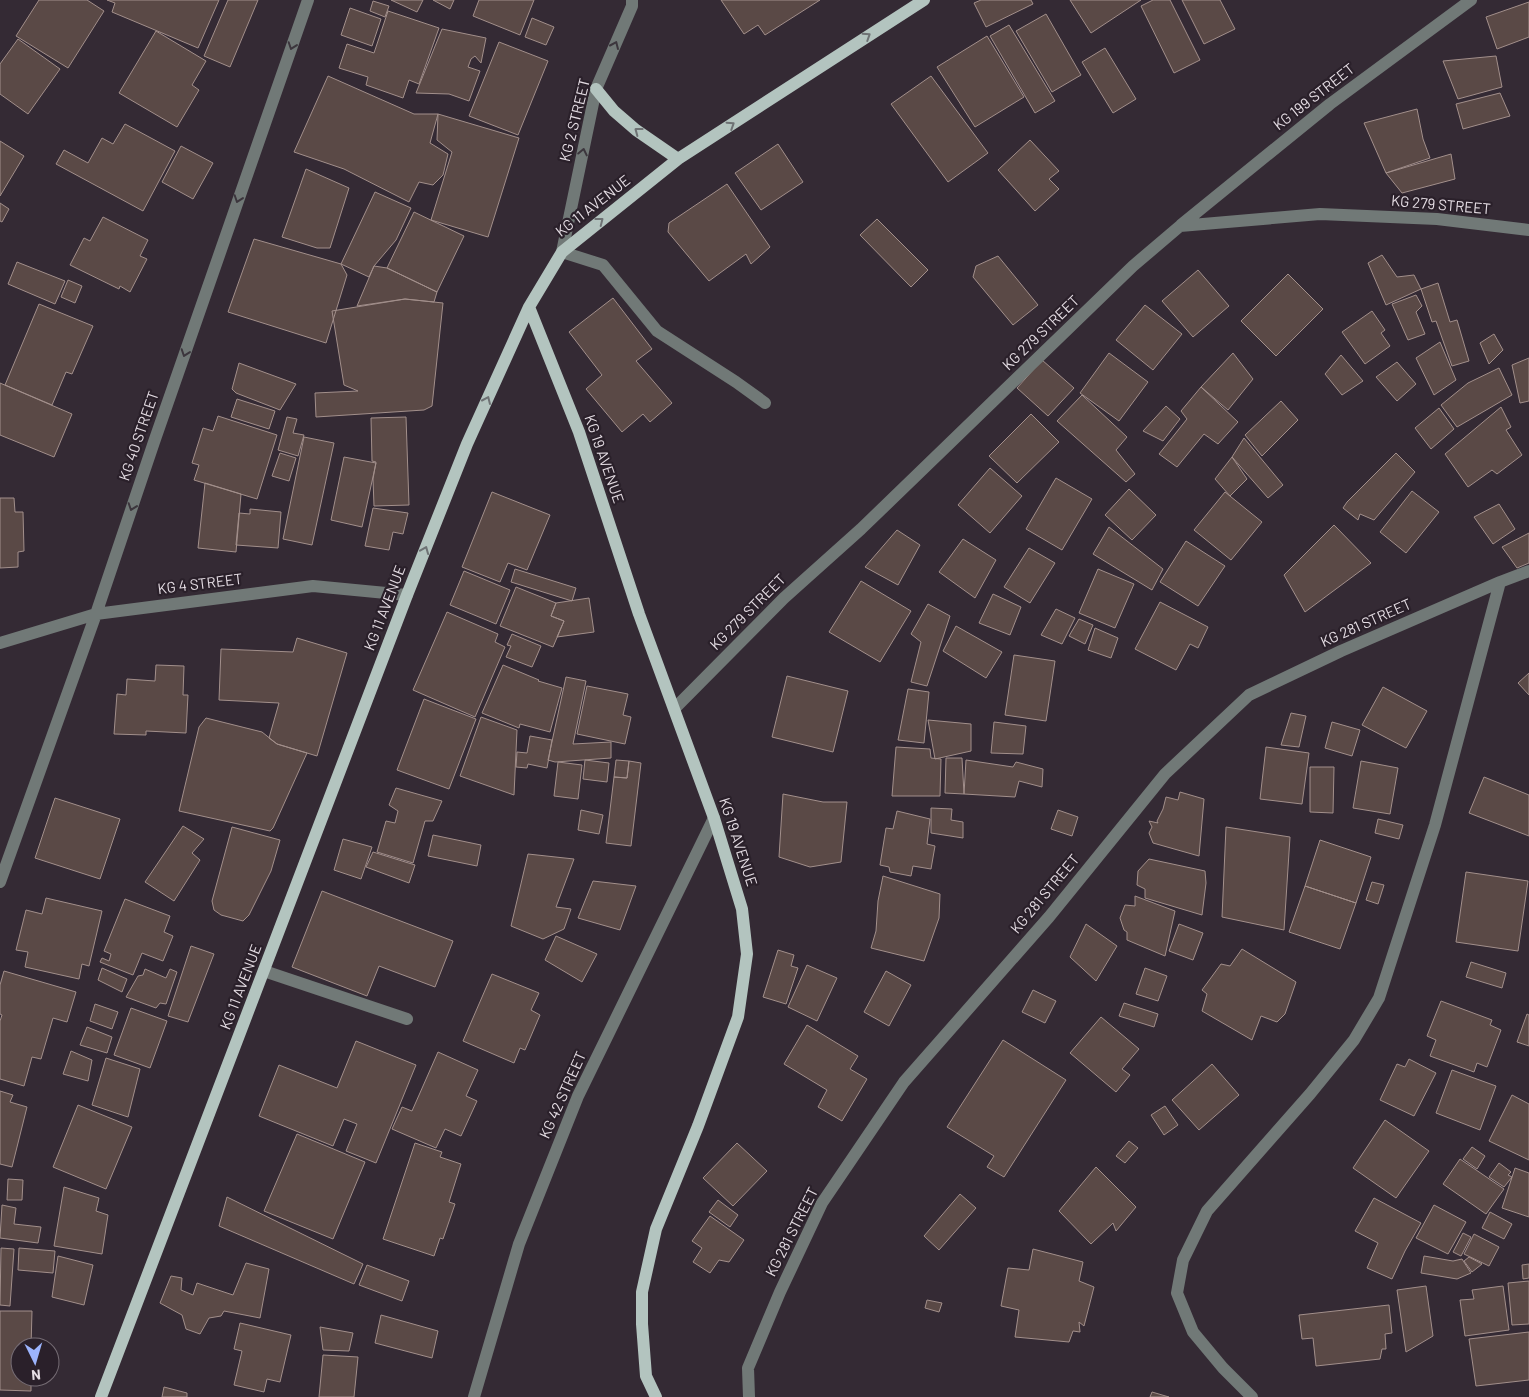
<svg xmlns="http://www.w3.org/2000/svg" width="1529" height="1397" viewBox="0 0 1529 1397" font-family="Barlow,sans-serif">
<rect width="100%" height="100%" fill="#342a34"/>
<path fill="#5a4946" stroke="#a28f8b" d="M39 0H87L104 11 68 68 16 36Z
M107 0H219L198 48 112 12 115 3Z
M228 0H258L230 67 204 56Z
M391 0H423L417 12Z
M433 0H454L450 9Z
M479 0H534L520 35 473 16Z
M721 0H820L765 35 758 25 744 34Z
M981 0H1031L1033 4 986 27 974 3Z
M1070 0H1141L1091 33Z
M1153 0H1170L1200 60 1174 73 1141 6Z
M1182 0H1220L1235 29 1204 44Z
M373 1 389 6 385 17 370 11Z
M1529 2V37L1497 49 1486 17Z
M350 8 381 19 372 46 341 35Z
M388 11 439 28 419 84 409 80 403 98 366 85 368 77 339 68 347 44 374 53Z
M1046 14 1081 75 1052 92 1016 31Z
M532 18 554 27 546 45 525 37Z
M1009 25 1055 101 1035 113 990 36Z
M442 29 486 38 481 63 475 56 471 59 468 67 480 71 469 101 449 94 416 93Z
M156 31 206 61 192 85 199 90 177 127 119 93Z
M987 36 1024 97 975 127 937 67Z
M18 39 60 69 28 114 0 94V64Z
M499 42 548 61 518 135 469 116Z
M1105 48 1136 99 1113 113 1082 62Z
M1496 56 1502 87 1458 99 1443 61Z
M328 76 414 114H438L430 143 448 154 443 175 433 185 419 182 409 202 344 169 294 152Z
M931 76 988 153 948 182 891 104Z
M1500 93 1510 116 1463 129 1456 104Z
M1417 109 1423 139 1430 158 1386 173 1364 123Z
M438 114 519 138 488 237 431 220 452 152 437 140Z
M125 124 175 151 143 211 56 164 64 150 88 163 102 138 113 144Z
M1030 140 1059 171 1049 179 1059 189 1035 211 998 170Z
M0 141 24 156 0 196Z
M778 144 803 182 761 210 735 173Z
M181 146 213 163 193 199 162 182Z
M1451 154 1455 179 1402 193 1386 173Z
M306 169 349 188 330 248H317L282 237Z
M727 184 770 247 751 264 746 254 709 281 668 232 669 223Z
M375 192 411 208 396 240 374 266 369 277 341 264Z
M0 203 9 209 2 222 0 221Z
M414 212 464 236 437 292 387 268Z
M103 217 148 240 140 256 147 259 130 292 120 286 119 289 70 265 84 238 90 241Z
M877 219 928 270 911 287 860 235Z
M254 239 341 264 347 275 326 343 228 312Z
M1382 255 1397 277 1414 275 1421 289 1386 305 1368 263Z
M998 256 1038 305 1013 325 973 277 976 266Z
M17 262 65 281 55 304 8 284Z
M374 266 387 268 437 292 434 302 405 299 357 306Z
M1198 270 1229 306 1193 337 1162 301Z
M1288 274 1323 309 1276 356 1241 321Z
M68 280 82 286 75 303 61 297Z
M1438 283 1450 322 1457 320 1469 361 1452 366 1436 321 1432 322 1421 289Z
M1416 295 1422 306 1416 312 1425 334 1408 340 1392 304Z
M613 298 652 349 636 361 672 403 650 422 643 414 622 432 586 389 602 375 569 332Z
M405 299 443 303 432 406 424 410 316 417 315 393 358 391 344 385 332 311Z
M39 304 93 326 72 374 66 372 52 405 5 385Z
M1145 305 1182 334 1153 370 1116 340Z
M1372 311 1385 330 1381 333 1390 346 1365 364 1342 332Z
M1494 334 1503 350 1489 364 1480 343Z
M1440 342 1456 380 1434 395 1416 358Z
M1109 353 1148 382 1119 421 1080 393Z
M1233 353 1253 379 1228 410 1201 387Z
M1341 355 1363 381 1342 395 1325 374Z
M1529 358V401L1520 403 1512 365Z
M1042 360 1074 388 1048 416 1017 388Z
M1397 362 1416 384 1397 401 1376 377Z
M239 363 296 384 280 410 236 393 232 389Z
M1499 368 1512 395 1457 427 1441 405 1468 383Z
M0 383 72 414 54 457 0 435Z
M1201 387 1238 422 1218 444 1204 434 1177 467 1159 454 1187 419 1181 411Z
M1082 395 1127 437 1116 450 1135 474 1126 482 1057 421Z
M237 399 275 411 269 429 231 417Z
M1281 401 1298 420 1262 456 1245 435Z
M1166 406 1180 419 1163 441 1143 431Z
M1501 407 1511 427 1506 430 1522 455 1497 474 1492 470 1468 487 1445 454Z
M1439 408 1454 429 1431 449 1415 428Z
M1031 414 1059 442 1017 483 989 456Z
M218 416 277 435 257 499 194 480 199 465 192 463 203 428 213 431Z
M287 417 297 419 293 433 304 435 298 456 278 450Z
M406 417 409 505 374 506 373 479 376 462 372 461 371 418Z
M304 437 334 443 312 545 283 539Z
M1244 438 1283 485 1268 498 1232 457Z
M280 453 296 458 289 481 272 476Z
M1396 453 1415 472 1374 520 1360 514 1358 520 1343 508 1347 502Z
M344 457 376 463 362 527 331 520Z
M1232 457 1247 479 1230 496 1215 479Z
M990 468 1022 496 990 533 958 505Z
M1056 478 1092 499 1062 550 1026 529Z
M205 483 241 494 236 552 198 548Z
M1129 489 1156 515 1132 540 1105 515Z
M1412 491 1439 512 1406 553 1380 532Z
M492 492 550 515 527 570 508 563 500 582 462 567Z
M1225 492 1262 522 1231 560 1194 530Z
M0 498H14L15 512H23L24 551 18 552V567L0 568Z
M1499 504 1515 529 1493 544 1474 517Z
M373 508 408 513 403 534 393 532 389 550 365 546Z
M250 509 281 512 278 548 236 545 239 513 250 514Z
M1334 525 1371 563 1305 612 1284 575Z
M1109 527 1163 569 1152 590 1093 554Z
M897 530 920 545 898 585 865 567Z
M1529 533V563L1517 568 1502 547Z
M963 539 996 560 975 598 939 572Z
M1186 541 1225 566 1198 606 1160 582Z
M1029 548 1055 563 1030 603 1004 587Z
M515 569 576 588 572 601 511 582Z
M1098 569 1134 584 1115 628 1079 613Z
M464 571 510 590 496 624 450 605Z
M861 581 911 611 880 662 829 632Z
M516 587 556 603 551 616 564 621 553 647 500 626Z
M993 594 1021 607 1010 635 979 623Z
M589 598 594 632 557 637 564 621 551 616 556 603Z
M1160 602 1208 627 1198 648 1190 644 1176 670 1135 649Z
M928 604 950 616 927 686 911 682 921 642 911 634Z
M1056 609 1075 618 1062 644 1041 635Z
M447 612 498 634 495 642 505 647 475 717 413 690Z
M1079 619 1093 625 1085 644 1069 636Z
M956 626 1002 652 986 678 943 651Z
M1095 628 1118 638 1111 658 1088 650Z
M512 634 541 646 532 667 506 657 511 646 507 645Z
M297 638 347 653 317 756 277 744 269 738 279 703 219 700 221 649 293 652Z
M1014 655 1055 661 1046 721 1005 715Z
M156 665 184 666 183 695H188L186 733 146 731V735L114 734 117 694 126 695 127 679 155 681Z
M503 665 539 680 538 681 562 688 550 732 520 724 519 728 482 713Z
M1529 673V695L1518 683Z
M787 676 848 691 833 752 772 737Z
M566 677 586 681 573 744 611 742V758L555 762 548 760Z
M587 686 628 694 623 715 631 717 625 744 577 734Z
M1383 687 1427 711 1406 748 1362 725Z
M908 689 929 692 924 743 898 740Z
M424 699 476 719 449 789 397 770Z
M1291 713 1306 716 1299 747 1281 745Z
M481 717 517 730 514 795 460 776Z
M206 718 262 732 277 744 307 753 273 828 270 831 179 811 199 727Z
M928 720 971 724V751L935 759Z
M994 722 1026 726 1023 754 991 753Z
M1332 722 1360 730 1352 756 1325 748Z
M530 736 552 740 547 768 528 764 527 768 516 767 517 752 527 753Z
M896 747 930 749 931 758 941 759 940 796H892Z
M1266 747 1309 753 1302 804 1260 799Z
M946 758H962L964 794 945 793Z
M585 760 609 763 607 782 583 779Z
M616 760 629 761 627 778 614 777Z
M966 760 1013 767 1016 762 1043 769 1042 787 1019 781 1015 797 964 794Z
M629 761 641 763 631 846 606 843 614 777 627 778Z
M1361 761 1398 768 1390 814 1353 808Z
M558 762 582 765 578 799 554 796Z
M1310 767H1334L1333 813 1310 812Z
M1484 777 1529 795V836L1469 813Z
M396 788 442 801 433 821H425L413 863 377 852 386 821 395 823 398 811 389 805Z
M1180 792 1204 799 1199 856 1153 843 1149 833 1152 827 1149 821 1158 823 1157 821 1163 809 1166 797 1178 800Z
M783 794 823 802H847L841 862 810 867 779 857Z
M55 798 120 819 100 879 35 858Z
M931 808 952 809 951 820 963 822V838L931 833Z
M581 810 603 815 599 834 578 830Z
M1058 810 1078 817 1072 836 1051 829Z
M897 811 930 819 927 844 935 846 931 869 913 866 911 876 890 872 889 867 880 865 886 828 893 829Z
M1378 819 1403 825 1399 839 1375 833Z
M183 826 204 839 192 853 200 860 174 901 145 882Z
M232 827 280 840 271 871 249 915 243 921 221 915 214 910 212 901Z
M1226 827 1290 837 1284 930 1222 917Z
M433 835 481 845 477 866 428 856Z
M343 839 372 847 361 879 334 870Z
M1320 840 1371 857 1356 903 1305 886Z
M373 852 415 865 409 883 366 867Z
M528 854 574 859 556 907 571 909 564 929 543 939 511 926Z
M1149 859 1205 871 1206 883 1202 915 1145 898V889L1137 885 1138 871Z
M1466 872 1528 881 1518 951 1456 942Z
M883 876 940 894 939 918 924 961 871 948 876 931 878 901Z
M593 881 636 886 620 930 578 918Z
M1372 882 1384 885 1378 904 1366 900Z
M1305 886 1356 903 1340 949 1289 932Z
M322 891 453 941 435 987 379 966 367 996 292 967Z
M1135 896 1175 911 1165 956 1127 940V932L1124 930 1120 918 1125 905 1135 906Z
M46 898 102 911 89 966 82 964 79 979 25 967 28 952 16 950 26 910 42 914Z
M125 899 170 916 164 932 173 936 163 961 142 953 133 975 100 962 102 958 109 961 111 954 104 951Z
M1086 924 1117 946 1096 981 1070 957Z
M1179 924 1203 933 1193 960 1169 951Z
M556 936 597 954 582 982 545 960Z
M191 946 214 954 188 1022 168 1016Z
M1242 949 1296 982 1285 1014 1277 1022 1261 1016 1252 1040 1202 1011 1207 994 1202 990 1221 964 1230 966Z
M778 950 794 955 791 966 798 968 786 1004 763 997Z
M1471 962 1506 973 1502 988 1466 977Z
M807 965 837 978 817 1021 788 1007Z
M102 968 127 979 122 992 98 980Z
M1145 968 1167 976 1158 1001 1136 994Z
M145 969 166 978 170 969 177 972 166 1004 160 1003 156 1008 126 997 138 976 143 975Z
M4 971 76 992 67 1022 53 1018 41 1059 32 1057 24 1086 0 1079V1021L2 1015 0 1014V985Z
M886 971 911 985 889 1026 864 1012Z
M492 974 539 993 531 1010 540 1015 525 1050 520 1048 514 1063 463 1041Z
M1033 990 1056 1001 1045 1023 1022 1012Z
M1441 1001 1492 1020 1490 1025 1501 1030 1487 1067 1477 1063 1474 1072 1430 1056 1436 1040 1427 1036Z
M1124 1003 1158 1014 1154 1027 1119 1016Z
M95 1004 118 1012 112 1029 90 1021Z
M131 1008 167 1021 150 1068 114 1055Z
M1527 1014 1529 1015V1046L1517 1042Z
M1101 1017 1139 1049 1122 1069 1130 1075 1116 1092 1070 1053Z
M807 1025 858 1056 850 1069 867 1079 842 1121 818 1107 827 1090 784 1064Z
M87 1027 112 1037 107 1053 80 1045Z
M1003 1040 1066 1080 1004 1177 987 1167 994 1156 947 1127Z
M356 1041 416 1065 376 1163 346 1151 357 1124 344 1119 333 1146 259 1116 279 1065 337 1088Z
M71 1051 92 1060 88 1081 63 1074Z
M438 1052 478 1070 466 1096 477 1101 461 1136 445 1129 436 1148 392 1129 402 1107 412 1111Z
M106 1058 140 1069 128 1117 92 1105Z
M1409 1059 1436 1073 1414 1116 1380 1100 1397 1064 1405 1067Z
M1212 1064 1239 1095 1199 1130 1172 1100Z
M1452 1070 1496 1086 1480 1130 1436 1113Z
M0 1091 13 1095 10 1102 27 1107 12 1167 0 1164Z
M1512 1095 1529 1104V1160L1489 1141Z
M78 1105 132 1127 106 1189 53 1167Z
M1165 1106 1178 1125 1164 1135 1151 1115Z
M1385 1120 1429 1151 1396 1198 1353 1168Z
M297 1134 365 1162 333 1239 264 1211Z
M1129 1141 1138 1148 1125 1163 1116 1156Z
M415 1143 442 1152 440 1157 461 1164 449 1202 455 1204 443 1239 440 1238 434 1256 383 1239Z
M737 1143 767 1171 733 1206 703 1178Z
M1472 1147 1485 1156 1477 1169 1463 1159Z
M1460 1159 1504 1189 1486 1214 1443 1184Z
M1499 1163 1511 1172 1508 1175 1512 1177 1504 1187 1489 1177Z
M1096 1167 1136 1207 1116 1231 1113 1223 1091 1244 1059 1211Z
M1515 1168 1529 1173V1217L1502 1208Z
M8 1179 23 1180 22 1200H7Z
M64 1187 99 1198 96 1211 108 1215 102 1254 54 1246Z
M960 1194 976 1208 939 1250 924 1236Z
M227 1197 363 1264 354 1284 219 1226Z
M1374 1198 1421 1223 1405 1251 1392 1279 1367 1268 1378 1243 1355 1231Z
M718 1200 738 1215 730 1227 709 1212Z
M2 1205 16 1208 14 1224 41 1227 38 1243 0 1238Z
M1434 1205 1466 1222 1448 1254 1416 1238Z
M1490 1212 1512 1224 1504 1239 1482 1228Z
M710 1216 744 1240 729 1262 719 1260 710 1273 693 1262 702 1248 692 1241Z
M1463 1233 1471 1237 1461 1256 1453 1252Z
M1474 1234 1499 1247 1489 1266 1464 1254Z
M1 1248 14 1249 10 1306 0 1305Z
M19 1248 55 1251 53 1273 18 1270Z
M1033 1249 1083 1262 1079 1281 1094 1287 1084 1326 1079 1322 1080 1332 1073 1331 1069 1342 1015 1337 1019 1310 1001 1306 1008 1268 1029 1270Z
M58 1256 93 1265 84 1305 52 1297Z
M1424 1256 1453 1261 1462 1259 1471 1273 1457 1279 1421 1273Z
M1469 1257 1482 1264 1472 1272 1464 1261Z
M246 1263 269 1269 260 1318 224 1311 221 1316 209 1318 200 1334 186 1329 182 1315 160 1303 171 1276 182 1278 181 1290 193 1295 197 1283 233 1295Z
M1529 1264V1278L1523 1279 1522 1265Z
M367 1265 409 1281 402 1301 359 1285Z
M1529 1281V1324L1512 1325 1508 1283Z
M1426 1286 1433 1336 1406 1352 1397 1290Z
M1503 1286 1509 1330 1465 1336 1460 1300 1474 1299 1472 1290Z
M927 1300 942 1303 939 1312 925 1308Z
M1389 1305 1392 1333 1385 1334 1386 1349H1382L1380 1359 1316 1366 1313 1338 1302 1339 1299 1315Z
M0 1311H32L31 1347H20V1377H31V1391L0 1390Z
M381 1315 438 1331 432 1358 375 1343Z
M240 1323 291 1335 280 1382 267 1379 264 1392 234 1385 242 1351 234 1349Z
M320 1327 353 1333 349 1351 323 1350Z
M1529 1332V1380L1476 1386 1469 1339Z
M323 1355 358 1357 354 1397H319Z
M164 1387 187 1393V1397H162Z
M1152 1392 1169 1397H1150Z"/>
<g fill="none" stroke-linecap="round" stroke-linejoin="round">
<path stroke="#717977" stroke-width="12" d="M632 0V6L596 89 562 252 603 265 657 331 736 382 765 403
M1181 225 1330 104 1471 0
M0 643 96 614 313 586 407 595
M675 708 784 598 861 529 1133 266 1180 226 1320 214 1437 219 1529 230
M0 882 96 614 154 442 308 0
M264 971 407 1019
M474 1397 519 1244 578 1096 714 818
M749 1397 748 1368 780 1292 822 1203 904 1082 1049 917 1165 774 1249 695 1341 651 1500 582 1529 571
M1252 1397 1223 1368 1193 1332 1177 1293 1183 1260 1207 1211 1310 1094 1354 1040 1379 998 1435 825 1500 582"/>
<path stroke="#b3c4bf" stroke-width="12" d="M596 89 614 111 636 130 678 159
M529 307 579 432 639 614 714 818 742 909 747 954 738 1017 698 1126 656 1229 642 1292V1324L646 1376 656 1397
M101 1397 407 595 467 444 529 307 562 252 678 159 924 0"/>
</g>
<defs><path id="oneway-chevron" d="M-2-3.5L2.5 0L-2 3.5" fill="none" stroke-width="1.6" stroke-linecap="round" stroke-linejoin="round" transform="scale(1.25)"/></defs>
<g stroke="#6e7274">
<use href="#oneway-chevron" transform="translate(867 36) rotate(-33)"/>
<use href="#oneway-chevron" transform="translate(731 125) rotate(-33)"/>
<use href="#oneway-chevron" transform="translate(638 131) rotate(-143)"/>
<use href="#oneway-chevron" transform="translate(600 221) rotate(-38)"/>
<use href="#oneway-chevron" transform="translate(487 400) rotate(-66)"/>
<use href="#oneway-chevron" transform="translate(425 550) rotate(-68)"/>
</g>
<g stroke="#3c363d">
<use href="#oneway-chevron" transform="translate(615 45) rotate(-66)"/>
<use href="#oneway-chevron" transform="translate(292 46) rotate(109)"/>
<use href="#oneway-chevron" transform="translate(583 152) rotate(-78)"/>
<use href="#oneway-chevron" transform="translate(238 199) rotate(109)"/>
<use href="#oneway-chevron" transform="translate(185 353) rotate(109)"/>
<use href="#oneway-chevron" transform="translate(132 507) rotate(109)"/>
</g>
<g text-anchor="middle" stroke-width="4.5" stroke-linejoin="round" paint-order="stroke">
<g font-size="15" fill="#e5dde4" stroke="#2a202a">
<text transform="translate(1314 97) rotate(-38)" y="5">KG 199 STREET</text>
<text transform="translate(575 120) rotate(-76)" y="5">KG 2 STREET</text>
<text transform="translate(1441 205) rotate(5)" y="5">KG 279 STREET</text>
<text transform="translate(593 206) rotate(-38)" y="5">KG 11 AVENUE</text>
<text transform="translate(1041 333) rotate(-44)" y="5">KG 279 STREET</text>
<text transform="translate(139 436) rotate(-71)" y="5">KG 40 STREET</text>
<text transform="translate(604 459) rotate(71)" y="5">KG 19 AVENUE</text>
<text transform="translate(200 584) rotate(-7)" y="5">KG 4 STREET</text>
<text transform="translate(385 608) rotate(-69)" y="5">KG 11 AVENUE</text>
<text transform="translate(748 612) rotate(-45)" y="5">KG 279 STREET</text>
<text transform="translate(1366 623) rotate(-24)" y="5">KG 281 STREET</text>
<text transform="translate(738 842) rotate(72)" y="5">KG 19 AVENUE</text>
<text transform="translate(1045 894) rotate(-50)" y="5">KG 281 STREET</text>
<text transform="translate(241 987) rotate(-69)" y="5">KG 11 AVENUE</text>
<text transform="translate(563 1095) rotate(-66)" y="5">KG 42 STREET</text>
<text transform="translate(792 1232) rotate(-63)" y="5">KG 281 STREET</text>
</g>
</g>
<g transform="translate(35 1362) rotate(175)"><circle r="24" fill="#2a202a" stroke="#756c74"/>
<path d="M0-4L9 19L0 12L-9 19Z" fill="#9cb4fd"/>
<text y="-8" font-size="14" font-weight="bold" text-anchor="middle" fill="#e5dde4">N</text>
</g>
</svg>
